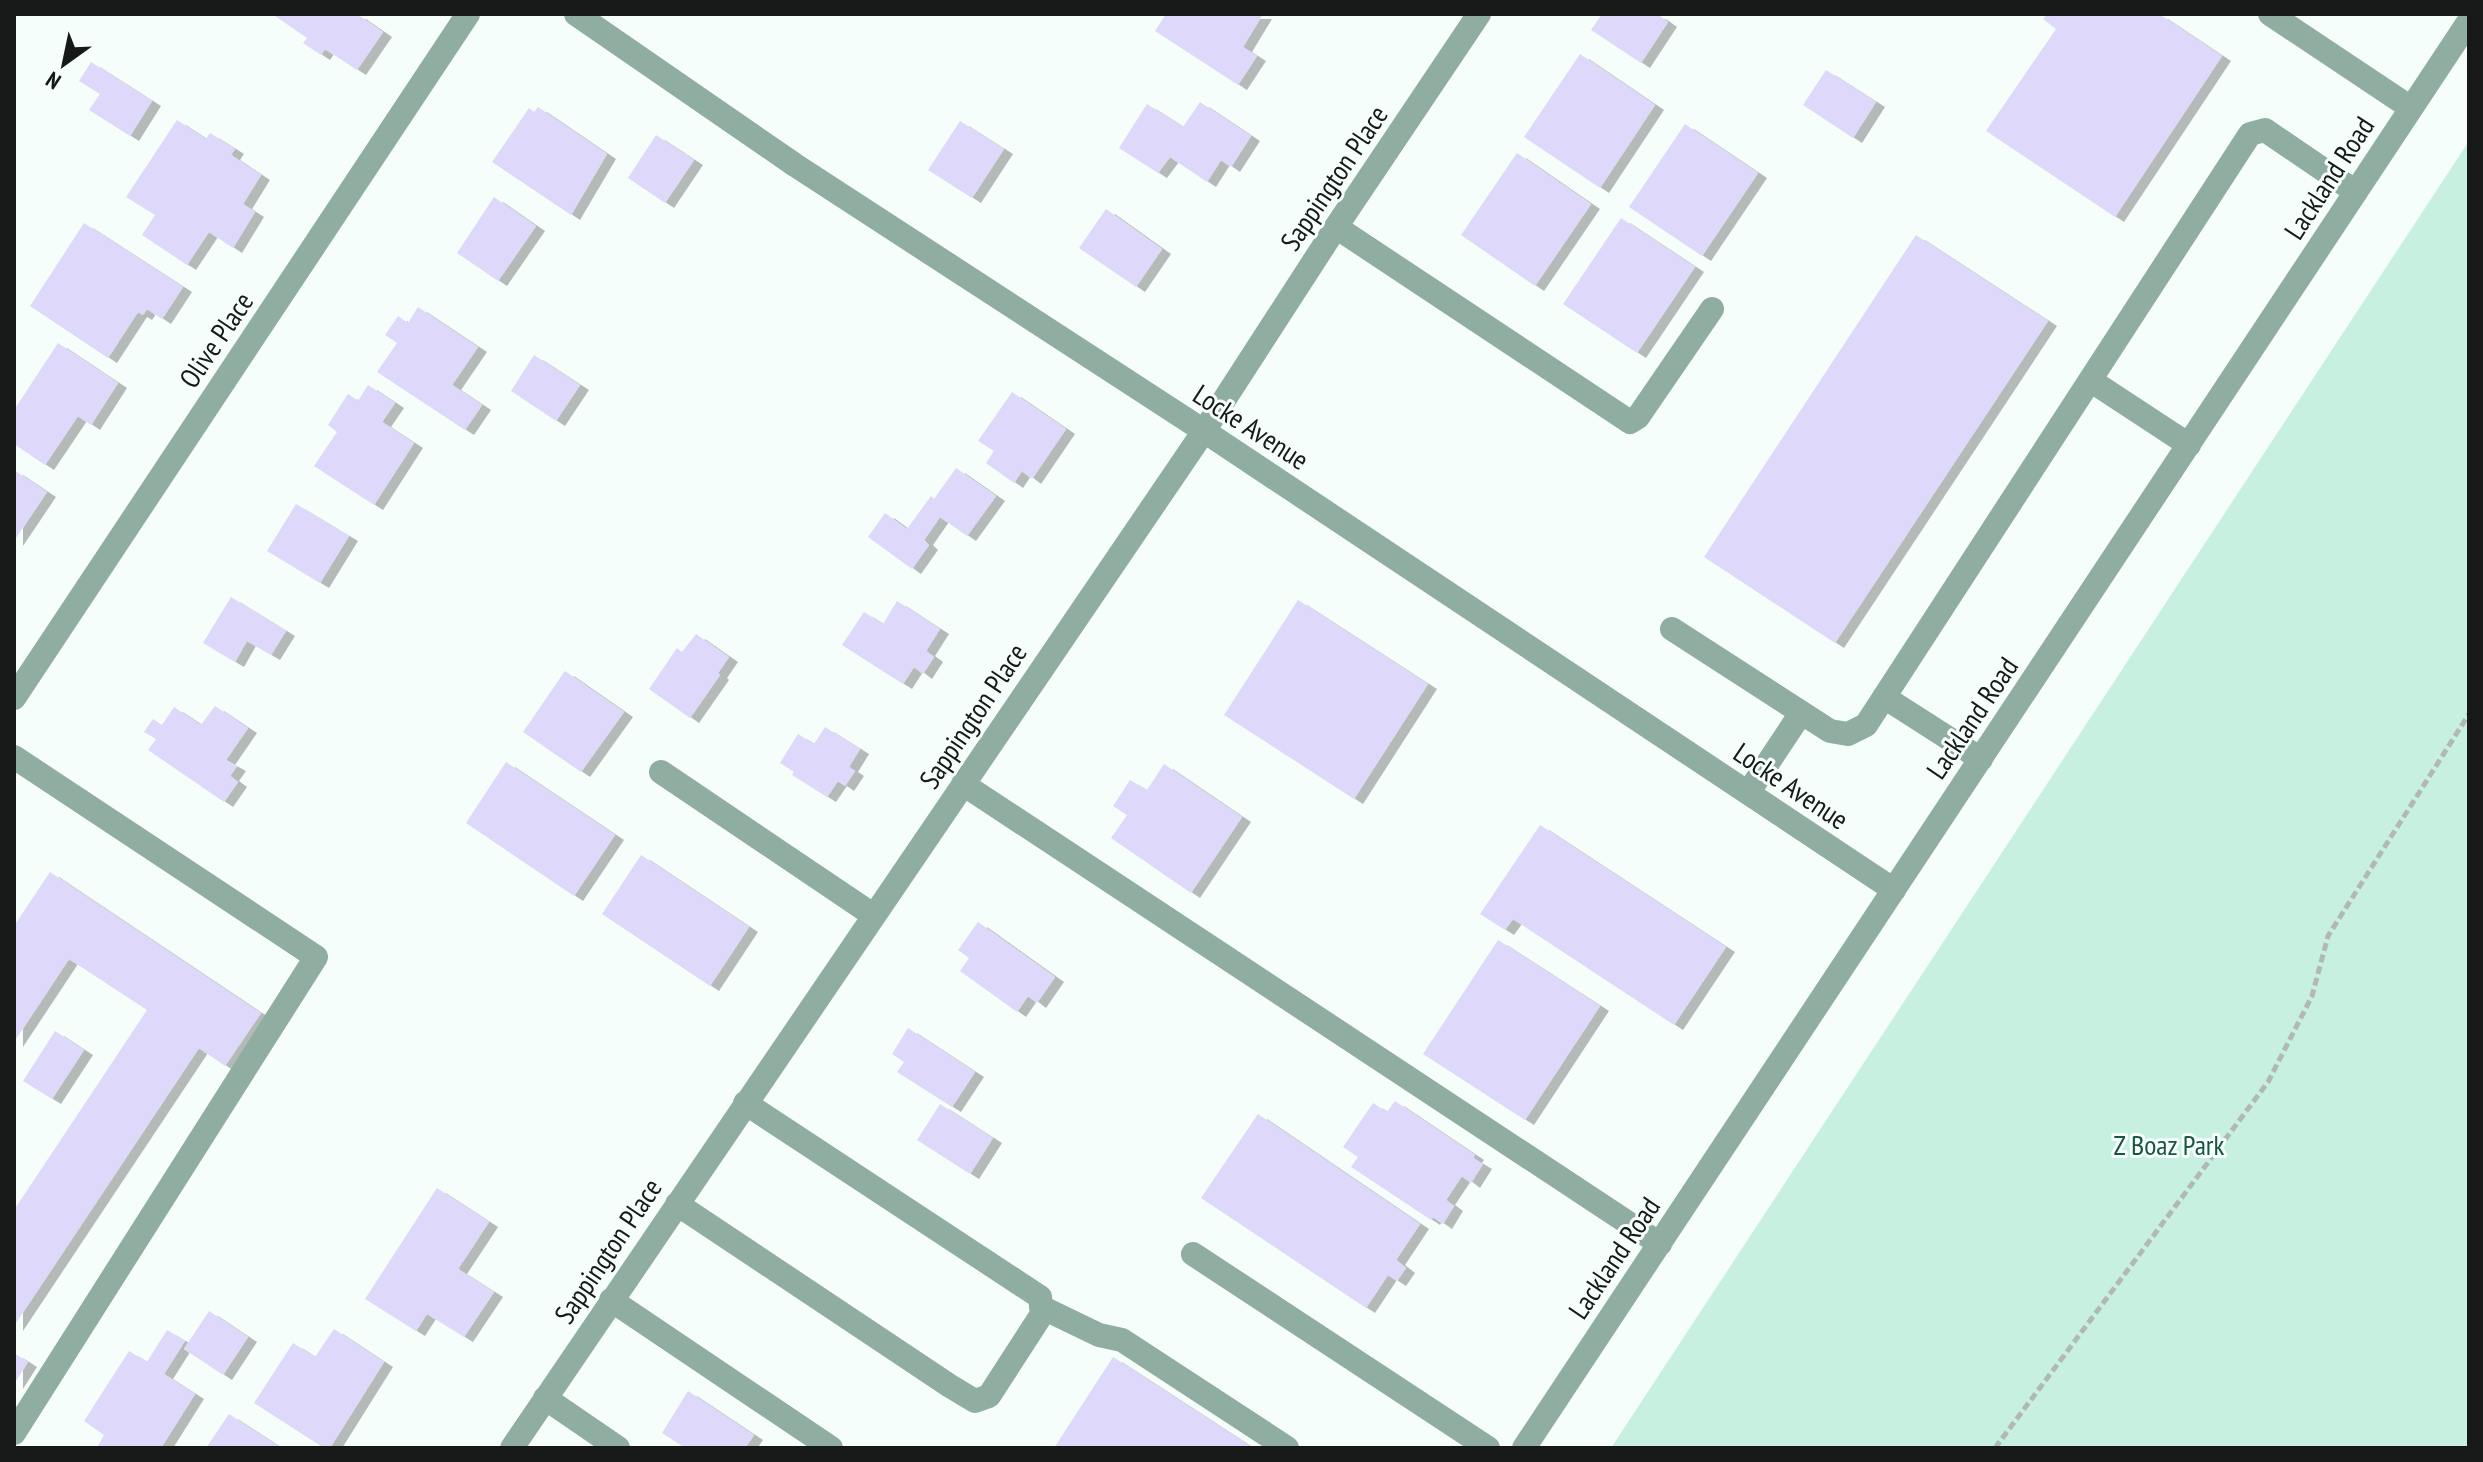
<svg xmlns="http://www.w3.org/2000/svg" width="2483" height="1462" viewBox="0 0 2483 1462" font-family="'PT Sans Narrow',sans-serif">
<defs>
<filter id="shadow"><feDropShadow dx="9" dy="5" stdDeviation="0" flood-color="#0004"/></filter>
</defs>
<rect width="100%" height="100%" fill="#f5fefa"/>
<path fill="#c7f0e1" d="M2469 141V1448H1611Z"/>
<path fill="#ded9fb" filter="url(#shadow)" d="M272 14H357L383 32 357 70 325 49 321 55 303 43 307 38Z
M1166 14H1263L1243 47 1257 56 1238 85 1155 31Z
M1602 14H1657L1668 22 1641 63 1591 30Z
M2047 14H2159L2222 56 2115 217 1986 131 2056 29 2043 19Z
M1580 54 1655 105 1600 188 1524 137Z
M91 62 152 101 130 136 89 110 100 94 79 81Z
M1826 70 1876 102 1853 138 1803 105Z
M1200 102 1251 136 1231 167 1221 160 1207 182 1170 157 1158 173 1119 148 1147 104 1183 127Z
M538 107 607 154 571 215 492 162 529 108 534 112Z
M177 120 206 139 210 133 235 149 231 155 261 175 243 204 255 212 233 248 209 232 187 265 142 235 155 215 126 197Z
M960 121 1004 149 972 198 928 170Z
M1685 124 1758 173 1702 256 1629 207Z
M656 135 694 160 665 203 628 178Z
M1517 153 1591 204 1535 286 1461 235Z
M494 197 536 226 498 281 457 253Z
M1106 209 1162 249 1136 287 1079 248Z
M1621 218 1695 267 1637 353 1563 304Z
M84 223 183 287 162 319 147 309 143 315 138 312 108 358 30 306Z
M1916 235 2048 321 1835 643 1704 557Z
M418 307 478 347 452 385 482 405 465 430 377 372 397 343 385 335 398 316 408 323Z
M58 343 118 383 91 425 78 416 45 465 14 444V410Z
M534 355 580 385 556 421 511 391Z
M368 385 395 403 382 422 414 443 374 505 314 466 337 432 328 425 348 394 358 401Z
M1012 392 1066 429 1032 479 1022 471 1014 483 986 463 994 451 978 441Z
M956 468 996 496 967 536 940 517 924 540 929 545 912 569 868 537 885 513 907 529 931 496 934 499Z
M14 470 47 492 14 541Z
M296 504 349 536 320 583 267 551Z
M231 597 286 631 271 655 247 641 235 662 203 643Z
M1298 600 1428 684 1354 799 1224 715Z
M897 601 940 629 926 651 934 657 923 674 914 667 903 684 842 645 864 612 883 624Z
M696 634 729 657 718 673 720 675 690 718 649 689 677 648 682 652Z
M565 671 624 712 581 772 523 732Z
M215 706 248 728 226 760 237 766 230 776 238 782 224 802 148 750 156 739 144 732 153 719 162 725 174 707 201 725Z
M825 727 860 749 849 767 855 771 845 786 838 781 827 797 792 775 794 772 780 763 798 734 814 744Z
M506 762 615 835 574 896 466 823Z
M1164 764 1242 817 1191 893 1111 838 1127 815 1113 806 1130 780 1147 790Z
M1540 825 1726 947 1674 1025 1513 919 1505 930 1480 914Z
M641 855 749 927 710 986 602 914Z
M50 872 261 1013 225 1066 199 1048 14 1326V1210L147 1010 69 959 14 1042V926Z
M978 922 1055 977 1037 1003 1028 996 1017 1012 960 971 969 958 958 950Z
M1498 940 1600 1006 1525 1120 1423 1054Z
M908 1028 975 1072 952 1107 897 1072 904 1062 892 1054Z
M55 1031 84 1050 52 1099 23 1081Z
M1395 1101 1475 1155 1473 1158 1483 1164 1471 1183 1462 1176 1446 1200 1454 1206 1443 1224 1433 1217 1431 1220 1351 1167 1358 1157 1343 1147 1373 1103 1387 1112Z
M940 1104 993 1138 970 1174 917 1140Z
M1258 1114 1420 1224 1396 1260 1406 1268 1397 1281 1388 1275 1366 1308 1201 1198Z
M437 1188 489 1222 458 1269 494 1292 464 1337 427 1314 416 1331 365 1299Z
M209 1311 248 1337 223 1375 184 1349Z
M334 1329 384 1362 330 1448H324L254 1403 293 1343 315 1357Z
M167 1330 185 1341 164 1374 195 1394 161 1448 155 1446 153 1448H102L98 1446 104 1435 84 1421 129 1351 147 1362Z
M14 1353 28 1362 14 1384Z
M1113 1357 1253 1448H1054Z
M688 1391 754 1435 745 1448H685L662 1433Z
M229 1414 281 1448H206Z"/>
<g fill="none" stroke-linecap="round" stroke-linejoin="round">
<path stroke="#b1b8b5" stroke-width="5" stroke-dasharray="8 4" stroke-linecap="butt" d="M1995 1448 2268 1082 2312 996 2328 936 2469 714"/>
<path stroke="#90ada2" stroke-width="24" d="M576 14 795 165 1204 431 1894 890
M2270 14 2411 108
M1336 227 1630 422 1638 417 1712 309
M2090 380 2189 445
M1672 629 1830 731 1848 734 1866 725 2250 134 2265 130 2356 192
M1884 697 1981 759
M14 698 468 14
M14 757 316 957 14 1433
M661 772 873 915
M963 784 1660 1244
M1748 793 1801 713
M677 1204 950 1386 975 1401 989 1396 1042 1314 1040 1297 745 1103
M1193 1254 1488 1448
M611 1300 831 1448
M1041 1307 1099 1335 1122 1340 1287 1448
M545 1398 618 1448
M512 1448 1204 431 1336 227 1479 14
M1524 1448 2469 21"/>
</g>
<g text-anchor="middle" stroke-width="6" stroke-linejoin="round" paint-order="stroke">
<g font-size="28" fill="#161918" stroke="#f5fefa">
<text transform="translate(1334 178) rotate(-56)" y="10">Sappington Place</text>
<text transform="translate(2329 178) rotate(-57)" y="10">Lackland Road</text>
<text transform="translate(216 340) rotate(-56)" y="10">Olive Place</text>
<text transform="translate(1251 427) rotate(33)" y="10">Locke Avenue</text>
<text transform="translate(973 716) rotate(-56)" y="10">Sappington Place</text>
<text transform="translate(1972 718) rotate(-56)" y="10">Lackland Road</text>
<text transform="translate(1791 786) rotate(34)" y="10">Locke Avenue</text>
<text transform="translate(608 1251) rotate(-56)" y="10">Sappington Place</text>
<text transform="translate(1614 1258) rotate(-56)" y="10">Lackland Road</text>
</g>
<g font-size="28" fill="#1b5342" stroke="#f5fefa">
<text x="2169" y="1155">Z Boaz Park</text>
</g>
</g>
<rect width="2483" height="1462" fill="none" stroke="#161918" stroke-width="32"/>
<g transform="translate(64 64) rotate(213)" stroke="#f5fefa" stroke-width="6" paint-order="stroke">
<path d="M0-6L14 30L0 20L-14 30Z" fill="#161918"/>
<text y="-12" font-size="22" font-weight="bold" text-anchor="middle" fill="#161918">N</text>
</g>
</svg>
